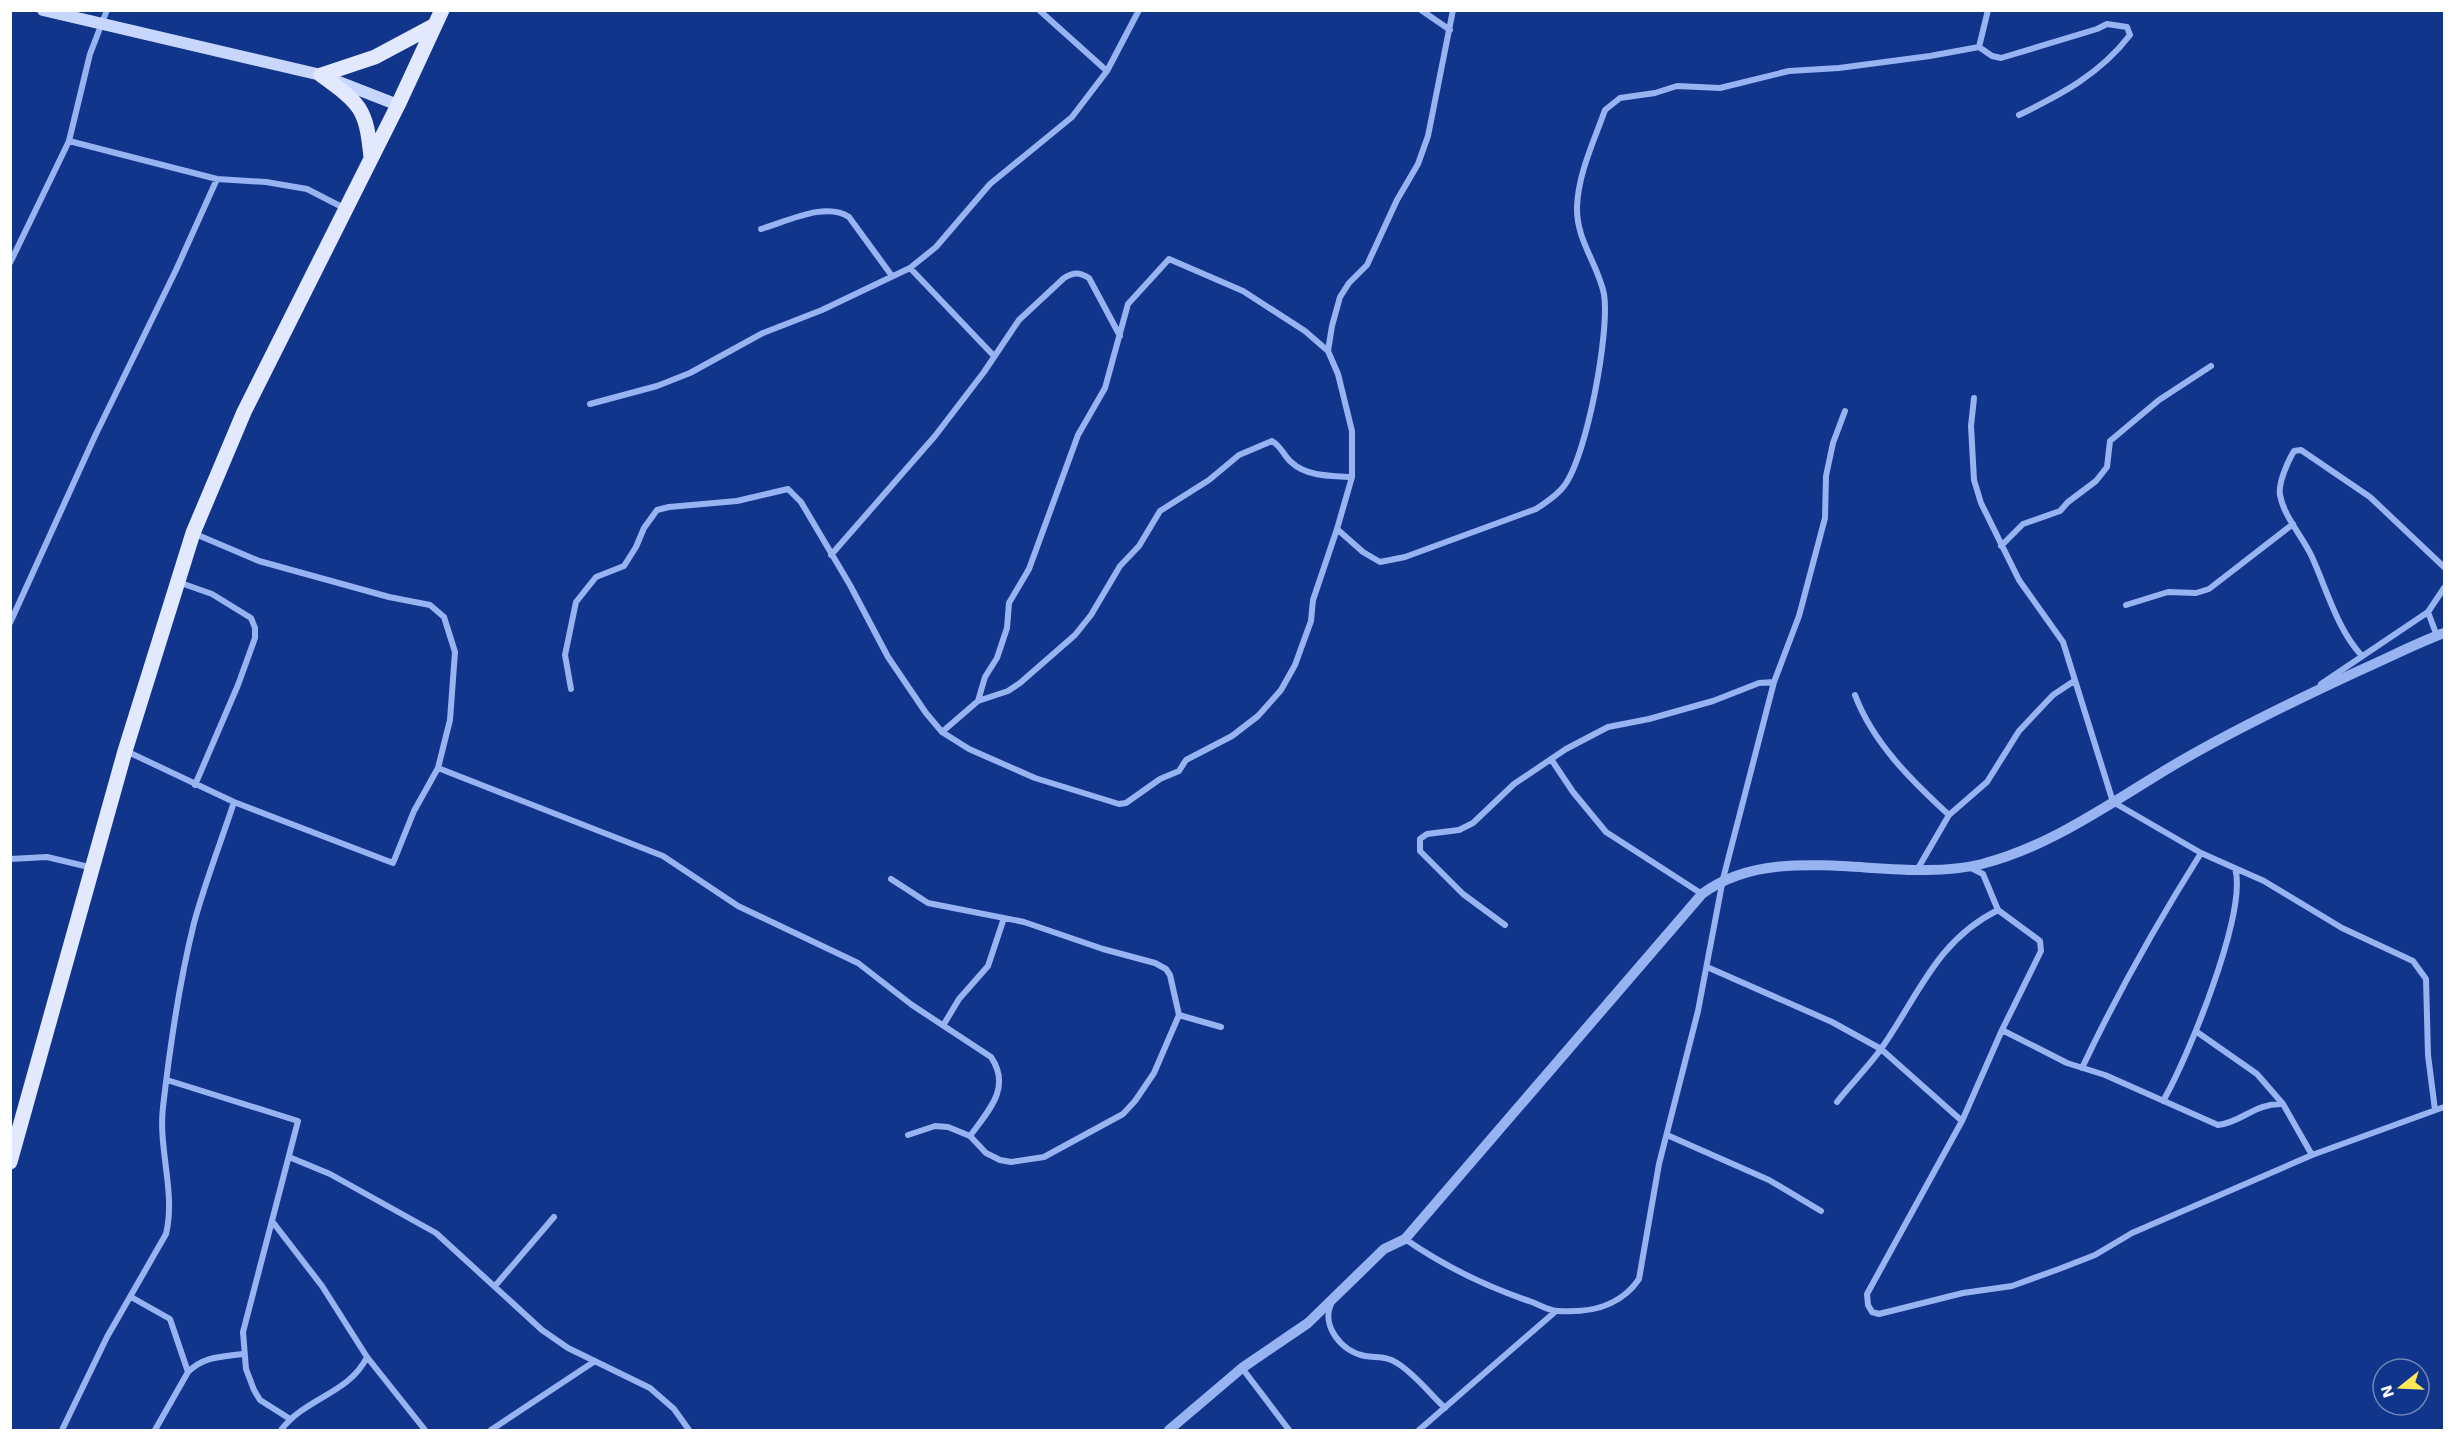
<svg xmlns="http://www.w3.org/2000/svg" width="2455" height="1441" viewBox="0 0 2455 1441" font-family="'Work Sans',sans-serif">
<rect width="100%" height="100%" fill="#11358b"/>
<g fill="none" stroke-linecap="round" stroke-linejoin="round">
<path stroke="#98b3f1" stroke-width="6" d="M1039 10 1107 71
M1421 10 1450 30
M1453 10 1428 136 1418 164 1397 200 1367 265 1349 283 1340 297 1332 326 1328 351 1338 374 1352 431V477L1337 529 1363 552 1380 562 1405 557 1536 509C1546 502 1557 496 1564 486 1587 456 1610 331 1604 294 1598 264 1576 240 1577 207 1578 174 1594 141 1605 110L1620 98 1655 93 1677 86 1720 88 1789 71 1839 68 1930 56 1979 47 1988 10
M1979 47 1992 56 2001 58 2097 29 2107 24 2127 27 2130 35C2100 74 2062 94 2019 115
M69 141 217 179 266 182 307 189 344 208
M761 229C786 222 826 201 849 217L892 276
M10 263 69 141 90 54 107 10
M910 268 994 356
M1974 398 1971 426 1974 480 1981 503 2019 580 2063 642 2113 802 2201 853 2264 881 2342 928 2413 961 2426 979 2428 1055 2435 1110
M590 404 657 386 690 373 763 333 822 310 910 268 936 247 990 184 1072 117 1107 71 1139 10
M2001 546 2023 524 2060 511 2068 502 2096 481 2107 467 2110 441 2159 400 2211 366
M831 555 935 436 984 372 1019 320 1064 278C1074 272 1079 272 1089 278L1120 336
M178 582 212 594 251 618 255 628V638L238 685 195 785
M2126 605 2168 592 2196 593 2209 589 2293 524
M2428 612 2437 636
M10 623 95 436 176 270 217 179
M2362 656C2337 629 2327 590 2312 557 2303 537 2284 517 2280 495 2278 483 2288 461 2294 451L2301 450 2370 497 2444 567
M2321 684 2428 612 2444 588
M571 689 565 655 576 602 596 577 624 566 636 547 644 528 657 510 669 507 737 501 788 489 801 502 850 585 888 657 926 713 942 732 969 749 1035 778 1119 804 1126 803 1160 779 1179 771 1186 760 1232 736 1258 716 1281 690 1295 665 1311 621 1313 600 1337 529
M1855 695C1873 743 1912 781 1949 815
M978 701 985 677 997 658 1007 628 1009 603 1029 569 1078 435 1105 388 1128 304 1169 259 1243 291 1305 331 1328 351
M942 732 978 701 1008 691 1020 683 1075 635 1091 615 1120 566 1139 546 1160 511 1209 480 1239 455 1272 441C1281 446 1284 456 1291 462 1307 477 1332 476 1352 477
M126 751 234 802 393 863 414 811 438 768 450 720 455 652 444 617 430 605 389 597 259 561 193 533
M1551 759 1573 792 1606 832 1702 894
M438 768 663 856 738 906 858 963 912 1005 991 1057C1012 1088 988 1111 970 1136
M10 859 47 857 93 868
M1969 867 1983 874 1998 910 2040 941 2041 951 2002 1030 1962 1121 1867 1294 1868 1305 1872 1312 1879 1314 1963 1293 2012 1286 2059 1269 2095 1255 2132 1233 2312 1155 2444 1107
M1917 870 1949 815 1987 782 2019 731 2053 695 2074 681
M891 879 928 903 1024 922 1103 949 1155 963 1166 969 1170 975 1179 1015 1154 1073 1135 1101 1123 1114 1044 1157 1011 1162 1000 1160 986 1153 970 1136 948 1127 935 1126 908 1135
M1505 925 1463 894 1420 851V839L1427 834 1459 830 1473 823 1514 784 1566 749 1608 727 1649 719 1713 701 1759 683 1774 682
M1707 967 1832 1022 1881 1049 1962 1121
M1179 1015 1221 1027
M944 1024 959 999 988 966 1004 918
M2002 1030 2067 1063 2105 1075 2218 1125C2243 1122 2254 1103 2283 1104
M2197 1032 2257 1074 2283 1104 2312 1155
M2082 1068C2117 994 2157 923 2201 853
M167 1080 298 1121 243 1332 246 1369 254 1390 260 1400 290 1419
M2163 1101C2187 1060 2248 912 2235 868
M1837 1102C1851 1084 1868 1067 1881 1049 1919 995 1936 941 1998 910
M1667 1135 1769 1180 1821 1211
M289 1157 330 1174 436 1233 542 1330 568 1348 650 1388 674 1409 689 1430
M272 1221 322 1286 367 1357 425 1430
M1405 1239C1444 1266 1487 1287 1532 1302 1540 1305 1549 1311 1558 1311 1590 1313 1620 1307 1639 1279L1659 1164 1698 1011 1723 879 1774 682 1799 616 1825 518 1826 476 1833 443 1845 411
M495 1286 554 1217
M131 1297 170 1319 188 1372
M1331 1304C1321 1326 1342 1352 1365 1356 1376 1358 1387 1356 1397 1363 1415 1374 1430 1394 1445 1408
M1242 1368 1289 1430
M62 1430 107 1337 166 1234C176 1193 158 1149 163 1107 170 1046 179 983 194 923 205 882 221 842 234 802
M155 1430 188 1372C204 1356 222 1357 243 1354
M281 1430C306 1397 349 1394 367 1357
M491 1430 595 1361
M1419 1430 1556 1311"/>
<path stroke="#98b3f1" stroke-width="10" d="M1169 1430 1242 1368 1308 1323 1384 1249 1405 1239 1702 894C1778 837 1895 886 1982 864 2053 846 2116 799 2179 762 2239 727 2302 697 2365 668 2392 656 2417 643 2444 633"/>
<path stroke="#c7d6fc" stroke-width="12" d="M43 10 321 75 398 105"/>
<path stroke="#e2e9ff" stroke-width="15" d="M321 75 375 57 433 26
M321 75C361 104 366 108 371 157
M10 1162 125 751 193 533 244 412 398 105 442 10"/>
</g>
<rect width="2455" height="1441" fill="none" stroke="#ffffff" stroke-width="24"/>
<g transform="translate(2401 1387) rotate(252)"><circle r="28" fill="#11358b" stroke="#7086b9" stroke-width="1.5"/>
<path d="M0-4.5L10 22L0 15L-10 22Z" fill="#ffe758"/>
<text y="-9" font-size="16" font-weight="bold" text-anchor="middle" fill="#ffffff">N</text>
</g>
</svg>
